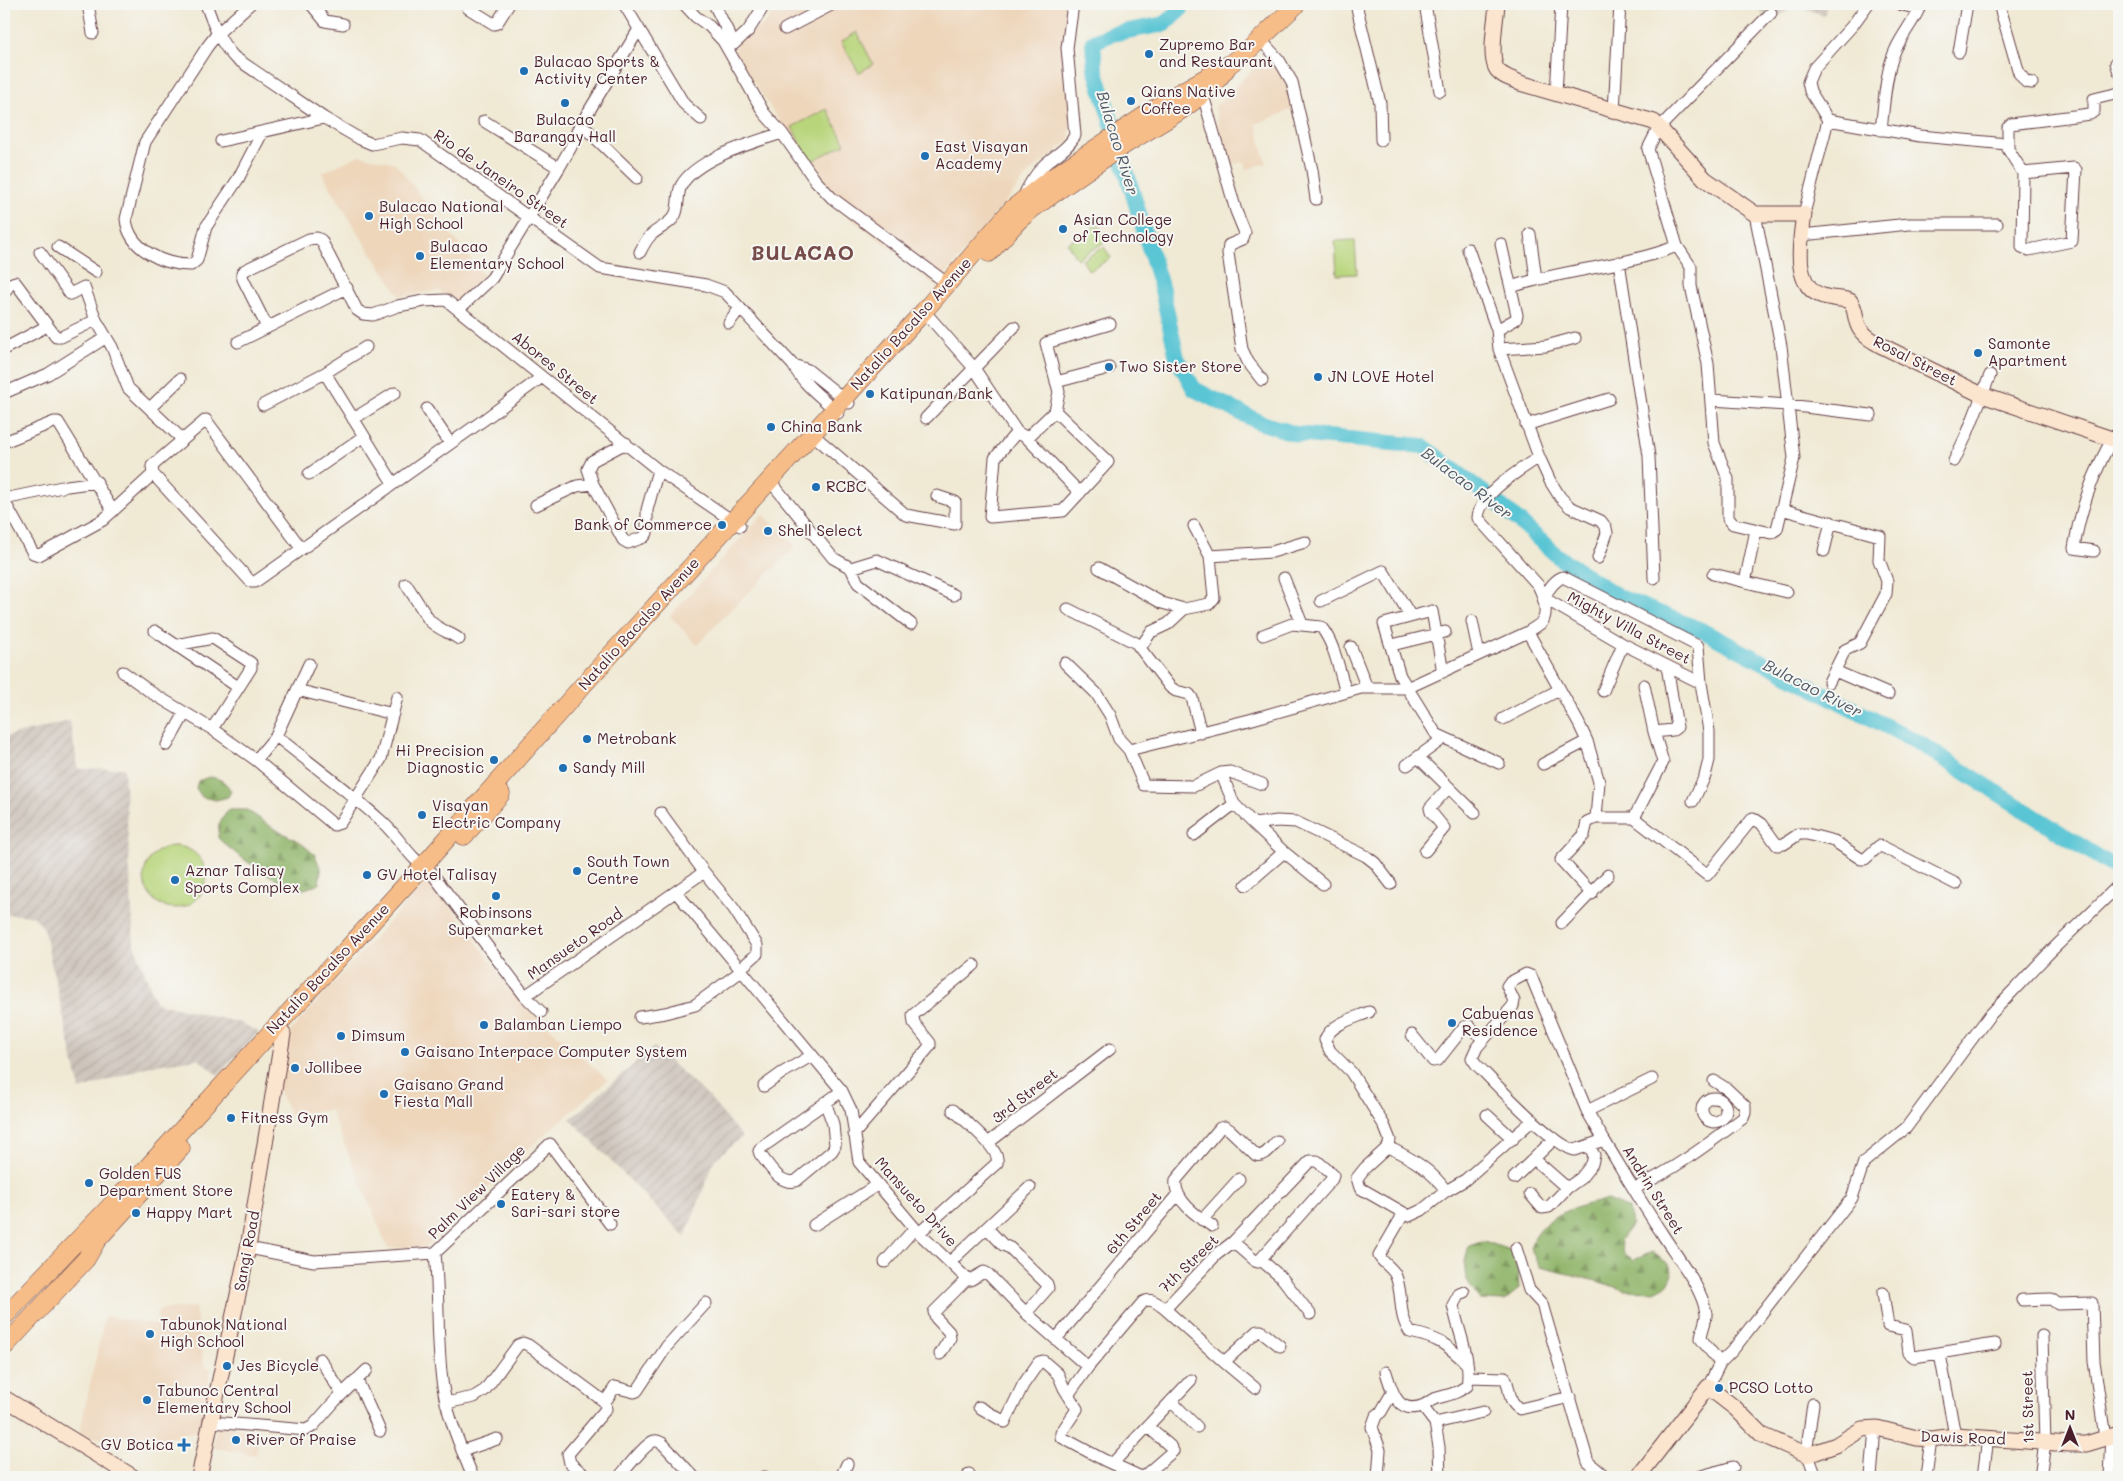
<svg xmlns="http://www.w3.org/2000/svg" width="2123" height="1481" viewBox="0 0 2123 1481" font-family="Mali,sans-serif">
<defs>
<pattern id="industrial-furrows" width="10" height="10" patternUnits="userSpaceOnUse" patternTransform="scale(1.25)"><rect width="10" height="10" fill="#ccc2b9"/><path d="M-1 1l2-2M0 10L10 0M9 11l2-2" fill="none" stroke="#b1a69f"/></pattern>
<pattern id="forest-firs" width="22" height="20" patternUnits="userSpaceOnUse" patternTransform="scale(1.25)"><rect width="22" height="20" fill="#92b66c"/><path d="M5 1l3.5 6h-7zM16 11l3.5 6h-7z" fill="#799359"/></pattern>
</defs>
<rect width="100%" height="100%" fill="#f6f6f2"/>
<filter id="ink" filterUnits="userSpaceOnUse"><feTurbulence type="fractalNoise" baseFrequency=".02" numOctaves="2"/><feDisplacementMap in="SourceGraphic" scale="10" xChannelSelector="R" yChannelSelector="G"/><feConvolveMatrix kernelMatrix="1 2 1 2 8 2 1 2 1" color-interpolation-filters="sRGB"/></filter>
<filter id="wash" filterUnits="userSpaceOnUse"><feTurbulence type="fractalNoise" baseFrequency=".0096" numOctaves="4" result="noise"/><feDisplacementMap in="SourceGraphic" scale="20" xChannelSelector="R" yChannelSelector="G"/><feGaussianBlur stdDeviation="1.12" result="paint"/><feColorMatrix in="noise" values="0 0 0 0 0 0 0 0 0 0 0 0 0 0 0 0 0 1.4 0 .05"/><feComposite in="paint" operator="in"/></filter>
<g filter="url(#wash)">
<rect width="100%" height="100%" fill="#f0e9d4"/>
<path fill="#eed6bb" d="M781 4H1070V140L1029 173 936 287 898 254 826 200 785 129 754 83 732 58 737 43 765 24 778 5Z
M1269 53 1288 80 1295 108 1256 124 1266 163 1247 169 1245 162 1227 165 1215 107Z
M359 155 395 163 483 275 457 302 439 291 400 296 360 236 322 173Z
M763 514 796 547 734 606 697 645 670 616Z
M429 877 519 1000 608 1080 529 1148 426 1247 388 1248 330 1110 290 1115 276 1084 287 1035Z
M195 1307 203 1363 205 1367 211 1369 202 1430 153 1440 122 1435 121 1442 79 1435 105 1316 158 1325 157 1310Z
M217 1425 260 1432 256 1455 213 1448Z"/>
<path fill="url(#industrial-furrows)" d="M1755 4H1827L1824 16 1798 5 1775 18 1762 13Z
M70 721 78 769 124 768 134 943 156 1003 241 1023 259 1032 218 1075 198 1059 149 1066 80 1090 43 927 33 916 4 914V737Z
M654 1047 708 1096 742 1137 715 1159 685 1237 570 1119Z"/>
<path fill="#b8d57c" stroke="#817a54" d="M857 32 873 64 859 73 841 42Z
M827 109 845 144 810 162 792 127Z
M1098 224 1108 240 1077 259 1067 243Z
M1355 240 1357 274 1337 275 1335 241Z
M1104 247 1111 258 1089 271 1082 260Z
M144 877a31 31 0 1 1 62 0a31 31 0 1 1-62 0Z"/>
<path fill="url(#forest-firs)" stroke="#6e6a4c" d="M209 777C220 778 226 782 231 791L228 797 216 800 202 797 196 788 198 781Z
M228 810H247L273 828 300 842 315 855 321 870 319 884 301 890C272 879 241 860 218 838L219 824Z
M1607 1200 1629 1209 1632 1224 1620 1240 1623 1253 1634 1260 1652 1252 1669 1264 1673 1274 1668 1284 1655 1291 1624 1290 1597 1281 1540 1267 1530 1248C1540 1215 1576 1206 1607 1200Z
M1484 1241 1512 1251 1518 1273 1519 1289 1504 1301 1480 1300C1464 1279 1461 1270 1469 1246Z"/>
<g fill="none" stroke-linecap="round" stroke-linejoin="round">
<path stroke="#5ac5d4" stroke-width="16" d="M1180 4 1181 9 1165 24 1112 34 1093 42 1095 68 1162 290 1177 358 1194 389 1259 422 1296 434 1423 446 1505 509 1561 559 1619 597 1701 630 1919 743 2119 870"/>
</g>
</g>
<g filter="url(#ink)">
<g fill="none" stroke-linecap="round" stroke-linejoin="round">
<g stroke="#633d44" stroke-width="13">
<path id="street" d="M88 4 93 33
M206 4C213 24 219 41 234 57L324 118 360 139 372 144 402 138 420 140 600 268 706 285 725 292 793 365C805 387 822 397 838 413
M250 4 217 34 207 47 145 142 126 219C129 250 164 265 191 265L197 260 206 227 238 179 262 133
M311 4 325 21 343 24
M467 4 468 8 494 24 497 23 509 4
M624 4 684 104 701 119
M684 4 696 17 709 26 723 41 764 113 782 133 815 180 832 198 948 284
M714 4 734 44 748 31 765 4
M1356 4 1380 103 1381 140
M1425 4 1440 91
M1868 4 1852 26 1814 68 1808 82 1810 91 1828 120 1920 136 2007 144
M1899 4 1919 9
M1999 4 2019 73 2026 82 2032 83
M785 29 833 4
M1260 39 1279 60 1292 82 1312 170 1316 199
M1959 52 1967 4
M2119 62 2116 63 2119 72
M1556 94 1561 4
M1203 95 1236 211 1245 233 1243 239 1229 245 1228 253 1242 349 1248 362 1262 380
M1614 111 1620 4
M484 121 559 168
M581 124 637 178
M1881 130C1884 106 1885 78 1893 56 1899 37 1914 23 1921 4
M221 141 324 118
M2023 173 2074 168 2076 170 2072 241 2029 250 2022 247 2023 173 2008 149V127L2011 124 2090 114 2094 111V99L2119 93
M1023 198C1028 185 1035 175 1044 165 1055 155 1069 148 1075 135L1067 48 1073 4
M1755 214 1781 346 1794 458 1777 529 1771 533 1733 524 1728 518V479L1714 443 1708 364 1691 286V267L1677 246 1648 149 1658 129 1771 13
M1804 214 1828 120
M1530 234 1536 279
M1802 235 1909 224H1997
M58 247 96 272
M1468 249 1497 330 1499 349 1539 457 1550 481 1560 497 1570 507 1601 521 1606 528 1607 533 1598 558
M40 252 70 294 84 287 96 320 112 347 128 388 182 439
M640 252C643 246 646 240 650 236 658 228 672 224 676 213 679 205 677 194 681 186 695 159 754 142 782 133
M1619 262 1649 456 1654 578
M1511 287C1565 269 1624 267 1677 246
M4 293 10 284 15 282 56 337H61L96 320
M459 309 492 278 559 168 571 147 578 129 639 29
M924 311 974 368 1017 432 1027 438 1080 493
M729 323 740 308
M267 327 243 279 242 274 245 270 309 239 317 238 321 240 357 310 363 314 373 315 398 306 424 301 446 300 658 470 740 526
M1497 330 1516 319 1517 315 1501 244
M238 342 347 288
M4 349 47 326
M1499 349 1546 346 1575 338
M793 365 808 370 849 403
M325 373 393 483
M1056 382 1109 368
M4 393 48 374 105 338
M1712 400 1788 405 1871 415
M263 405 325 373 366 347
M150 408 180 379
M427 409 450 443
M926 418 1014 327
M353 419 395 393
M1526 425 1609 399
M1017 432 995 458 990 517 1063 511 1108 462 1055 411
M1027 438 1055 411 1059 392 1046 343 1110 324
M819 440 906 515 955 524V502L937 496
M4 442 54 422H58L113 511
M626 443 592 461 588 469 593 484 623 540 628 543 644 537 647 533V510L658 470
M1954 461 1967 434 1990 375
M309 474 364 436
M776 488 833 558 851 568 877 560 954 595
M4 499 67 486 97 482
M4 501 33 553 39 555 103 520 153 474
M536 505 577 486 593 484
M1781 509 1880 536 1879 560 1887 581 1886 594 1860 643 1845 650 1829 682
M301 548 206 420 152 466 153 474 251 582H255L485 419 542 377
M1824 551 1831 522
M2094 551 2074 548C2080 509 2093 474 2112 439
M1210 556 1272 552 1305 542
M851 568 858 583 911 624
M1099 568 1162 603 1184 609
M1713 574 1787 592
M1284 578 1302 624
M1745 582 1756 530
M406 584 429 620C437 629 449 632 459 639
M1321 601 1383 571 1410 615
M1068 609 1136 643 1170 687 1176 691 1189 694 1192 698 1201 733
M1472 621 1479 654
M155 631 238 687
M1528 632 1579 724 1587 741 1599 782 1596 818 1587 822 1584 835 1561 860 1592 894
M1263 635 1292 624 1321 627C1335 644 1339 671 1346 692
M1396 644 1445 632
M176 645 213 638 251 663V668L212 729
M1351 647 1367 688
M1140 648 1151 632 1168 624 1184 609 1209 604 1214 598 1210 556 1194 526
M1065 663 1096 693 1110 715 1119 739 1129 750 1144 785 1194 786 1221 773 1230 772 1262 784
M1835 671 1888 694
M123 672 152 693 212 729 256 760 334 825 340 823 381 759 397 697
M1443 672 1432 611 1384 624 1400 676 1436 734 1499 763
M297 690 393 714
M1603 691 1623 644
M1503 719 1559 690
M1654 732 1673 730 1677 727 1667 666
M276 736C311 764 347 790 380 820 399 836 409 859 431 872L525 996 541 1012
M167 745 185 713
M1129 750 1249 720 1361 688H1407L1528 632C1532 629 1538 626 1542 622 1549 613 1543 594 1538 585L1478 518C1479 494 1520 470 1539 457
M1419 758 1475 813
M256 760 276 736 309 664
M1543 764 1587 741
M1407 765 1444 738
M1221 773 1234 804 1254 824 1277 821 1296 822 1366 856 1375 863 1391 884
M1693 801 1705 776 1709 760V731L1701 683 1698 646 1563 577C1554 580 1548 590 1544 598L1623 644 1701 683
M661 813 704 872 734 909 757 945V954L739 970
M1596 818H1634L1707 875 1753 818 1762 824 1777 845 1784 844 1799 834H1807L1834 841 1861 859H1865L1879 846 1883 847 1956 884
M1634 818 1663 762 1654 732 1644 685
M1254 824 1284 852 1323 884
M1194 835 1234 804
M1425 851 1444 828 1431 812 1430 808 1449 787
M1246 885 1284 852
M676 892 842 1091 851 1110 859 1162 919 1233 967 1279 970 1280 984 1272 988 1274 1026 1313 1088 1367
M1562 923 1608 875
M525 996 704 872
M1369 1012C1355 1018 1330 1024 1325 1040L1330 1051 1351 1072 1384 1125 1390 1140 1388 1147 1365 1168 1357 1178 1360 1188 1409 1216 1422 1210 1446 1191C1432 1170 1411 1158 1388 1147
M640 1017 665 1013 695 1005 740 972
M1412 1035 1433 1061 1438 1060 1464 1027 1469 1026 1483 1039
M764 1086 782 1073 811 1056
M1702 1110a12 12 0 1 1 24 0a12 12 0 1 1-24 0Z
M825 1102 833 1124 835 1146 832 1151 796 1181C779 1185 769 1165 760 1154L759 1151 761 1148 842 1091
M1587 1111 1652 1079
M1487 1115 1513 1139
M854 1134 930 1046V1043L914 1023 913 1015 974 965
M1604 1140 1587 1111 1531 976 1526 974 1509 983 1507 986 1514 1001 1513 1006 1477 1047 1472 1058 1476 1064C1494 1082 1553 1146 1575 1150L1604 1140C1623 1171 1641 1202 1661 1232 1675 1255 1702 1286 1706 1313 1707 1321 1701 1330 1701 1339L1720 1363
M988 1143 1110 1049
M1534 1159 1567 1188
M1514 1178 1554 1139
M1635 1188C1674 1170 1708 1144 1743 1118L1745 1113V1106L1727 1089 1714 1081
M1446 1191 1465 1180 1533 1120
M1530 1194 1542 1208 1549 1207 1567 1188 1581 1178 1592 1164 1594 1155 1589 1146
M1404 1213 1379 1256C1383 1263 1391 1267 1395 1274 1404 1293 1397 1314 1410 1332 1438 1338 1447 1344 1467 1364
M1202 1220 1239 1179
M814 1225 877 1185
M1212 1226C1197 1216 1173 1200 1176 1180L1220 1128 1225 1127 1230 1130 1256 1155C1265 1158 1271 1147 1277 1141
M987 1228 1003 1245 1010 1248 1047 1284 1048 1288 1026 1313
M919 1233 997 1163C1001 1149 964 1120 953 1110
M248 1248 314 1261 435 1253 550 1144 610 1224
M1516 1248 1529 1290 1542 1304 1588 1462 1606 1477
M435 1253C439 1293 437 1332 441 1372 444 1408 459 1444 473 1477
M1261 1260 1282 1278 1310 1314
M885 1262 915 1228
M950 1262 1030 1187
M1883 1293 1888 1326 1906 1330 1909 1353 1914 1357 1995 1344
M2022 1300 2051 1299 2058 1304 2092 1303 2094 1361 2105 1438
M1165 1309 1216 1255 1233 1242 1310 1161H1317L1333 1175 1332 1179 1258 1262 1255 1261 1233 1242
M1056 1339 1177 1195
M940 1354 950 1338 949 1332 936 1318 934 1312 967 1279
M1940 1354 1955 1436
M320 1359 342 1394
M1224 1362 1255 1388
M1386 1372C1392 1392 1398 1416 1424 1405 1428 1403 1431 1400 1434 1399 1449 1394 1452 1396 1467 1386 1472 1360 1458 1331 1453 1305L1459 1294 1464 1292
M1468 1377 1505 1378C1511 1388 1507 1402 1520 1409L1570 1397
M357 1380 380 1431
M1708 1387 1720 1363 1732 1351 1852 1198 1864 1162 1906 1128 1989 1016 2050 952 2119 885
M1068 1395 1088 1367 1143 1302C1152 1297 1158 1304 1165 1309L1224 1362 1258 1331H1261L1280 1346
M1171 1401 1197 1427
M605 1402 615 1387 634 1392 637 1391 667 1346 706 1303
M446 1403 474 1397 485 1390 518 1345 523 1343 528 1345 605 1402 606 1409 568 1454 570 1463 587 1477
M1422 1406 1435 1423 1439 1447 1440 1477
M979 1407 1005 1422 1023 1385 1039 1362 1043 1361 1058 1374 1064 1388 1077 1409 1061 1433V1437L1104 1460 1141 1477
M212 1422 306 1430 313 1426 335 1401 367 1370
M1435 1423 1483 1412
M462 1451 497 1439
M1806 1454 1813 1404
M1808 1455 1816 1477
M1113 1463 1191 1380
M969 1474 970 1477
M619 1477C626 1469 645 1444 654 1441 658 1440 659 1442 662 1443L694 1477
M763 1477H765
M841 1477 847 1464
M1143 1477 1173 1451 1170 1446 1148 1427
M1378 1477 1380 1450 1372 1427 1376 1416 1381 1412 1392 1393
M1698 1477 1733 1467
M1871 1477 1875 1428
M1926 1477 1931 1439
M1983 1477 1988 1438
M2040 1477 2045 1443 2042 1336
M2110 1477 2112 1435"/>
</g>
<g stroke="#633d44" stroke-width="17">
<path id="secondary" d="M1497 4C1496 20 1489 54 1496 68 1500 76 1513 79 1520 83L1654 122 1705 179 1755 214H1804C1801 238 1791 287 1823 296 1832 299 1841 298 1850 301 1857 310 1854 320 1860 329 1864 336 1873 341 1880 345L1982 395 2112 439H2119
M4 1398 133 1477
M199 1477 248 1248 283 1034 275 1027
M1638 1477 1708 1387 1735 1408 1762 1435 1808 1455 1836 1445 1862 1429 1877 1428 1917 1438 1931 1439 1955 1436 2070 1444H2086L2119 1434"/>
</g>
<g stroke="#633d44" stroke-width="19">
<path id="primary" d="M989 253 1018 221 1032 209C1063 187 1094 165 1126 144 1161 122 1201 103 1226 69
M464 836 501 794
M4 1317 144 1171 422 867 585 683 924 311 1012 209 1050 179 1177 94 1230 64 1251 48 1297 4
M4 1347 86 1259 97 1240 181 1148"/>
</g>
<use href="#street" stroke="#fff" stroke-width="11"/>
<use href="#secondary" stroke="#fce5cf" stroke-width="15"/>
<use href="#primary" stroke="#f7bd88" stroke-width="18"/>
</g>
</g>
<g fill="#1f6fb2" stroke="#f6f6f2" stroke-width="2">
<circle cx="1149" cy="54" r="5"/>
<circle cx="524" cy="71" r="5"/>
<circle cx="1131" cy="101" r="5"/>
<circle cx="565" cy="103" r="5"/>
<circle cx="925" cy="156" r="5"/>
<circle cx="369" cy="216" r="5"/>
<circle cx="1063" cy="229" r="5"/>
<circle cx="420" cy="256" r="5"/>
<circle cx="1978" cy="353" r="5"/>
<circle cx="1109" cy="367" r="5"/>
<circle cx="1318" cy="377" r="5"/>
<circle cx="870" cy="394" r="5"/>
<circle cx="771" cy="427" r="5"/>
<circle cx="816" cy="487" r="5"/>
<circle cx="722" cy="525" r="5"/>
<circle cx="768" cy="531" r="5"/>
<circle cx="587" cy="739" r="5"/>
<circle cx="494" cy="760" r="5"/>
<circle cx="563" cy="768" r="5"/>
<circle cx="422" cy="815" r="5"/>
<circle cx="577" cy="871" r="5"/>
<circle cx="367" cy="875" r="5"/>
<circle cx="175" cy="880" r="5"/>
<circle cx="496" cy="896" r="5"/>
<circle cx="1452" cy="1023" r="5"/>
<circle cx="484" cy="1025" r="5"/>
<circle cx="341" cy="1036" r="5"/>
<circle cx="405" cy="1052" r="5"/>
<circle cx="295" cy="1068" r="5"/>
<circle cx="384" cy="1094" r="5"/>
<circle cx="231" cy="1118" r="5"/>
<circle cx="89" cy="1183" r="5"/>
<circle cx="501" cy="1204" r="5"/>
<circle cx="136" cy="1213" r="5"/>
<circle cx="150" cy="1334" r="5"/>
<circle cx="227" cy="1366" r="5"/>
<circle cx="1719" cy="1388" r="5"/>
<circle cx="147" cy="1400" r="5"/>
<circle cx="236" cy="1440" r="5"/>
<path d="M181.5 1437.5h5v5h5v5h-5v5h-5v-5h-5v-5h5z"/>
</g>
<g text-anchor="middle" stroke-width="4" stroke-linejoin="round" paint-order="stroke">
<g font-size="15" fill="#4a1f2b" stroke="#f6f6f2" text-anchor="start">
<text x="1159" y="50">Zupremo Bar<tspan x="1159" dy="17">and Restaurant</tspan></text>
<text x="534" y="67">Bulacao Sports &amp;<tspan x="534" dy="17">Activity Center</tspan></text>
<text x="1141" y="97">Qians Native<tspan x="1141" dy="17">Coffee</tspan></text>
<text x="565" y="125" text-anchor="middle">Bulacao<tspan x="565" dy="17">Barangay Hall</tspan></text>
<text x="935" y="152">East Visayan<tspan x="935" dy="17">Academy</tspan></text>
<text x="379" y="212">Bulacao National<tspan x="379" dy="17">High School</tspan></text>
<text x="1073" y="225">Asian College<tspan x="1073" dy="17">of Technology</tspan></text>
<text x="430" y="252">Bulacao<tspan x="430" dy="17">Elementary School</tspan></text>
<text x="1988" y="349">Samonte<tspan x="1988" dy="17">Apartment</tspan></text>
<text x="1119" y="372">Two Sister Store</text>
<text x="1328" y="382">JN LOVE Hotel</text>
<text x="880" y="399">Katipunan Bank</text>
<text x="781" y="432">China Bank</text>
<text x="826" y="492">RCBC</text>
<text x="712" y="530" text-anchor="end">Bank of Commerce</text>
<text x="778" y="536">Shell Select</text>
<text x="597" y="744">Metrobank</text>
<text x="484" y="756" text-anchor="end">Hi Precision<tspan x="484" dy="17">Diagnostic</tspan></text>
<text x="573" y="773">Sandy Mill</text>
<text x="432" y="811">Visayan<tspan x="432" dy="17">Electric Company</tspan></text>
<text x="587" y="867">South Town<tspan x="587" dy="17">Centre</tspan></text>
<text x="185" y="876">Aznar Talisay<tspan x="185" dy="17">Sports Complex</tspan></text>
<text x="377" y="880">GV Hotel Talisay</text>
<text x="496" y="918" text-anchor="middle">Robinsons<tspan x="496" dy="17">Supermarket</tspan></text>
<text x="1462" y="1019">Cabuenas<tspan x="1462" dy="17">Residence</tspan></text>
<text x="494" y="1030">Balamban Liempo</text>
<text x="351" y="1041">Dimsum</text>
<text x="415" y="1057">Gaisano Interpace Computer System</text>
<text x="305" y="1073">Jollibee</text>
<text x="394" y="1090">Gaisano Grand<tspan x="394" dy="17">Fiesta Mall</tspan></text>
<text x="241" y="1123">Fitness Gym</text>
<text x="99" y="1179">Golden FUS<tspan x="99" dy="17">Department Store</tspan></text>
<text x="511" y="1200">Eatery &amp;<tspan x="511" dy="17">Sari-sari store</tspan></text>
<text x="146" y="1218">Happy Mart</text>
<text x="160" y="1330">Tabunok National<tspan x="160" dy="17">High School</tspan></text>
<text x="237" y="1371">Jes Bicycle</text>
<text x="1729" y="1393">PCSO Lotto</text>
<text x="157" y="1396">Tabunoc Central<tspan x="157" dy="17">Elementary School</tspan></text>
<text x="246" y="1445">River of Praise</text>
<text x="174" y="1450" text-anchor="end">GV Botica</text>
</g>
<g font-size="15" fill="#4a1f2b" stroke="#f6f6f2">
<text transform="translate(501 179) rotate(35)" y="5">Rio de Janeiro Street</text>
<text transform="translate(911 324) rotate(-48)" y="5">Natalio Bacalso Avenue</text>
<text transform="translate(1915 361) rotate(27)" y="5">Rosal Street</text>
<text transform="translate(555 368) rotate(39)" y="5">Abores Street</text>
<text transform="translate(639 624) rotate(-48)" y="5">Natalio Bacalso Avenue</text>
<text transform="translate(1629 628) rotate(28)" y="5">Mighty Villa Street</text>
<text transform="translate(575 944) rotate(-35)" y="5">Mansueto Road</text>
<text transform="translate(328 969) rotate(-47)" y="5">Natalio Bacalso Avenue</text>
<text transform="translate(1025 1096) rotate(-38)" y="5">3rd Street</text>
<text transform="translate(1653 1190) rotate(58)" y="5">Andrin Street</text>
<text transform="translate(477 1192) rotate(-44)" y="5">Palm View Village</text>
<text transform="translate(916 1202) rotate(48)" y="5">Mansueto Drive</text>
<text transform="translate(1134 1223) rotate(-50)" y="5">6th Street</text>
<text transform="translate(247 1251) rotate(-79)" y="5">Sangi Road</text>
<text transform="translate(1189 1264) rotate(-44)" y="5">7th Street</text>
<text transform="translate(2028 1407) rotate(-91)" y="5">1st Street</text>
<text transform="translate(1963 1438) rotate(2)" y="5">Dawis Road</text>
</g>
<g font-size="16" font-style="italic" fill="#505966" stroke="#f6f6f2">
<text transform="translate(1118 143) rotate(73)" y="6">Bulacao River</text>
<text transform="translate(1467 483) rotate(37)" y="6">Bulacao River</text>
<text transform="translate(1813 688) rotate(27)" y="6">Bulacao River</text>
</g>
<g font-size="20" font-weight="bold" letter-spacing="1" fill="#764c4a" stroke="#f6f6f2">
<text x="803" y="260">BULACAO</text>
</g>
</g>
<rect width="2123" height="1481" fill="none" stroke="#f6f6f2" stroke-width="20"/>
<g transform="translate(2070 1428)" stroke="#f6f6f2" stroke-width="4" paint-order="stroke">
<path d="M0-4L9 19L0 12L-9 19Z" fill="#4a1f2b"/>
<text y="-8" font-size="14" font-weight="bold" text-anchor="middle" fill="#4a1f2b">N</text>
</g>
</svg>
